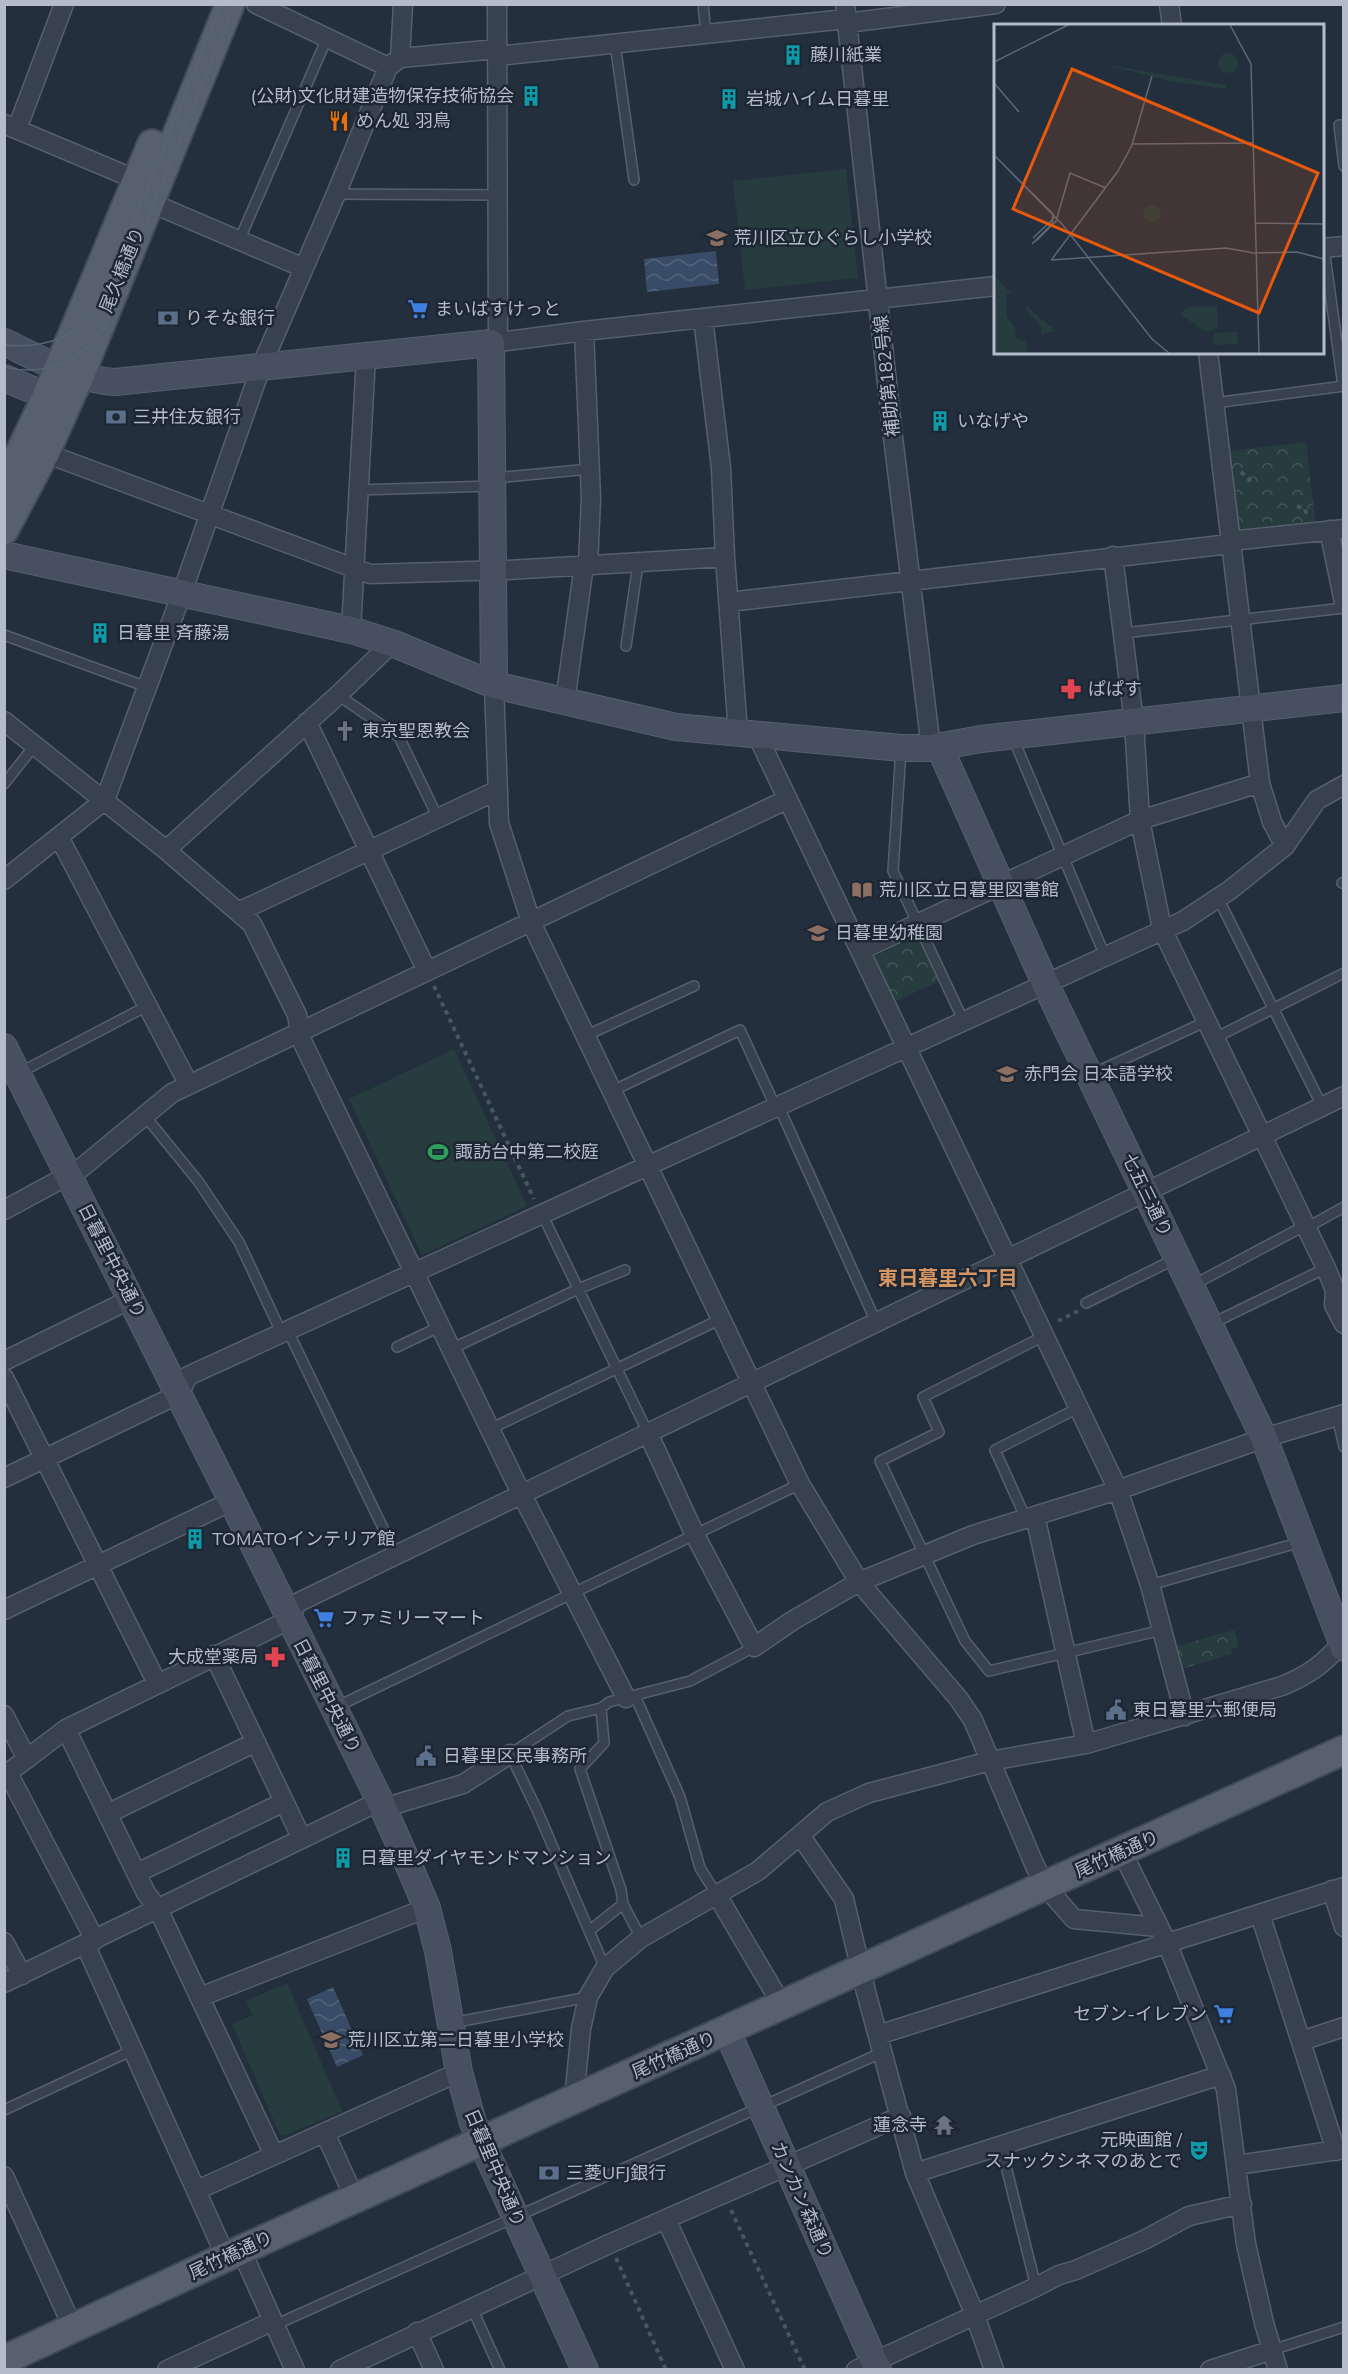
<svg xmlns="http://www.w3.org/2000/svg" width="1348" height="2374" viewBox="0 0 1348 2374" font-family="Mulish,'Noto Sans JP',sans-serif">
<defs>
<pattern id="forest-crowns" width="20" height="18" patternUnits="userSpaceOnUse" patternTransform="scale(1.5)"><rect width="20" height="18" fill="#263c3f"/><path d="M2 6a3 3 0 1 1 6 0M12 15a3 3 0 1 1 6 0" fill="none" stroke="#435659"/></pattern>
<pattern id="water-waves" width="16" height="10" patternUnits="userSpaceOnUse" patternTransform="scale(1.5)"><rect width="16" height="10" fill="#394c67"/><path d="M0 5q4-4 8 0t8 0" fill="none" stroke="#53647b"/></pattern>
</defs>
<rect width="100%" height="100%" fill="#242f3e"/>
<path fill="url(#forest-crowns)" d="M1306 442 1316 526 1243 534 1238 528 1229 451Z
M919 936 939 981 892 1003 871 958Z
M1234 1630 1239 1647 1231 1649 1232 1654 1178 1670 1171 1648Z"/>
<path fill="#263c3f" d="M846 169 858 278 745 290 733 181Z
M454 1049 527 1206 422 1255 349 1099Z
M287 1983 342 2111 284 2136 280 2135 232 2024 253 2015 246 2001Z"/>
<path fill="url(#water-waves)" d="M716 251 719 284 647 292 644 259Z
M333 1987 363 2055 337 2067 307 1999Z"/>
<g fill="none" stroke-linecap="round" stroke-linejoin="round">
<g stroke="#565f6c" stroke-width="12">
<path id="lane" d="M703 4 706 34
M615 43 634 180
M1344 125H1339L1344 166
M336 194 498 195
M239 241 327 38
M1324 248 1343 386
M1214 403 1344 386
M494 478 590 469
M358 490 491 486
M1123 633 1344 608
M4 635 147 687
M626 646 638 564
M338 695 399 737 438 818
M1013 738 1105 956
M901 750 893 871 964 1022
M4 784 35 745
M1342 883 1344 882
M1218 898 1322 1106
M585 1036 694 986
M1215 1038 1344 973
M19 1073 147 1006
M1092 1074 1207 1021
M612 1091 740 1030 776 1108
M779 1107 876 1322
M145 1116 198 1181 239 1242 282 1334
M542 1214 648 1433
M1308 1227 1344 1207
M1193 1285 1306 1225
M1086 1303 1175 1259
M1211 1324 1326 1268
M288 1331 396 1555
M1046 1335 923 1397 939 1432 880 1461 965 1641 989 1671 1162 1630
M397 1347 441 1326
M451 1349 578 1289 625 1270
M1337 1416 1344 1447
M490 1429 721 1319
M1026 1519 995 1450 1080 1407
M1150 1585 1301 1542
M635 1696 680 1797 700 1868 717 1895
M334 1708 800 1484
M623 1904 641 1938
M589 1931 623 1904 621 1890 580 1769 604 1743 601 1708
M605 1968 537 1810 510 1754 568 1716 601 1708 609 1702 690 1681 754 1647
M452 2023 588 1997
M4 2110 133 2050
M1001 2146 1036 2287
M472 2308 500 2370
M275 2325 883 2052
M1272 2350 1344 2327"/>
</g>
<g stroke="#565f6c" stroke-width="21">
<path id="street" d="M256 4 388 67 400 58 497 49
M497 4 498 342
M845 4 893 437 931 748
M1169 4 1172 26
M847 23 996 4
M497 56 846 19
M400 58 403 4
M4 124 137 180
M17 129 64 4
M149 202 304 268
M1322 248 1344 246
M703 318 721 468 725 557 738 733
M584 331 591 498 588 565
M491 343 584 331 996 286
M1208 352 1260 783 1272 822 1285 846
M45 453 370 574 507 570 725 557
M1329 530 1344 602
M1230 541 1344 529
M1113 556 1134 722 1140 820 1162 929 1326 1268 1335 1290 1334 1305 1344 1324
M728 602 1230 544
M351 630 366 356
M494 685 499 823 531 922 800 1484 859 1582 958 1698 973 1720 1035 1866 1045 1886 1074 1919 1158 1927
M565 702 584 565
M4 721 166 850 252 924 297 1015 302 1041 517 1485 626 1698
M307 722 427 971
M757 735 1118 1490 1150 1585 1185 1716
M59 837 189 1085
M166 850 338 695 392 643
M4 880 105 800 182 593 261 367 336 194 388 67
M238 912 498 790
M861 950 1140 820 1260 783
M4 1210 80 1169 172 1093 788 799
M4 1361 131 1299
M4 1378 157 1683
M648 1433 695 1535 754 1647 792 1621 859 1582 973 1535 1118 1490 1264 1438 1344 1414
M4 1478 179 1394 188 1376 1183 921 1230 890 1285 846 1317 800 1344 785
M1035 1516 1086 1744
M4 1610 232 1501
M214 1655 302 1839
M4 1715 27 1759
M66 1729 146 1893 158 1909 274 2155
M8 1773 95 1940
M4 1776 66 1729 289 1620 297 1603 1344 1096
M383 1808 463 1784 510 1754
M109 1813 256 1742
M800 1835 844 1899 866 1992 915 2173 975 2315 994 2370
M1122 1852 1167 1943 1226 2089 1246 2244 1264 2323 1278 2370
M137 1873 284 1802
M1332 1890 1344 1927
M717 1895 782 2005
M1260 1914 1336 2151
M4 1942 22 1975
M85 1944 226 2257
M4 1983 380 1801
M200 1997 427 1908
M878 2035 1344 1887
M1301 2041 1344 2027
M574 2099 581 2029 588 1997 605 1968 641 1938 758 1871 827 1812 869 1793 990 1761 1086 1744 1282 1686C1311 1674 1323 1664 1344 1641
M325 2133 355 2199
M1237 2165 1344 2149
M915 2173 1221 2075
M4 2176 73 2328
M197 2190 459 2072
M666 2219 735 2370
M241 2250 295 2370
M417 2332 434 2370
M167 2370 273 2321
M340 2370 609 2244 901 2116
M856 2370 1036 2287 1059 2275 1076 2270 1144 2240 1189 2216 1242 2204
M1210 2370 1272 2350"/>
</g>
<g stroke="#565f6c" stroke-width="28">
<path id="secondary" d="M4 342C40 359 76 380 115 382L491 343 494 685
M4 378 47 396 64 385
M4 555 351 630 392 643 494 685 676 727 901 748H931L981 739 1344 698
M939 746 1045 983 1264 1438 1344 1648
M4 1047 232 1501 380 1801 413 1875 427 1908 438 1951 459 2072 473 2123 585 2370
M727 2031 878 2370"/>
</g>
<g stroke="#414a57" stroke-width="32">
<path id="primary" d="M4 486 47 396 152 144
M4 530 45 453 80 375 230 4
M4 2360 241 2250 1344 1750"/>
</g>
<path stroke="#44595c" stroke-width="4" stroke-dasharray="4.5 4.5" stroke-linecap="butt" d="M1241 472 1253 483
M1297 506 1305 509 1307 516
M434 986 534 1199
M1058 1321 1078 1311
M731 2210 805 2370
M616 2258 666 2370"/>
<use href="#lane" stroke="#38414e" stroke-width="9"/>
<use href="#street" stroke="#38414e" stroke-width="18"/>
<use href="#secondary" stroke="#465061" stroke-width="26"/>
<use href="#primary" stroke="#56606e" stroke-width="28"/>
<path stroke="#5a6575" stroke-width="1.5" d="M4 345C49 349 81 336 104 297L221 4
M4 367C44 377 80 362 103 328L235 4"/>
</g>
<defs>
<g id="building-bare" transform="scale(1.62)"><path d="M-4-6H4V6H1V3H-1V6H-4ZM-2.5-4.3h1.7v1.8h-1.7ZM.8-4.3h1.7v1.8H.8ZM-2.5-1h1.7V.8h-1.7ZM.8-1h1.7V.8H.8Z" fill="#0f9aa8" stroke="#1d2633" stroke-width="2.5" paint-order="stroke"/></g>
<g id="restaurant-bare" transform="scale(1.62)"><path d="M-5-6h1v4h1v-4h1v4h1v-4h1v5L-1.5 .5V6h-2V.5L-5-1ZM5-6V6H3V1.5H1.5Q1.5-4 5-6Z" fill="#e8710a" stroke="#1d2633" stroke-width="2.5" paint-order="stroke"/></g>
<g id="school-bare" transform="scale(1.62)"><path d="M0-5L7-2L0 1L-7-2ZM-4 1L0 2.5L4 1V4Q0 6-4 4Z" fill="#8d6e63" stroke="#1d2633" stroke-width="2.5" paint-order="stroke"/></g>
<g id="supermarket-bare" transform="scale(1.62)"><path d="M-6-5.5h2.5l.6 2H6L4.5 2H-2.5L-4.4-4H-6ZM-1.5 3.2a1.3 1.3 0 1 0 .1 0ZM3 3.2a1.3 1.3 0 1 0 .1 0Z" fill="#3f7fe0" stroke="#1d2633" stroke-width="2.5" paint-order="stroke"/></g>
<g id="bank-bare" transform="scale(1.62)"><path d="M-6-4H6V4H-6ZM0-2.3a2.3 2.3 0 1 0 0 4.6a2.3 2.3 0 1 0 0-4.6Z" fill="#5c6f8a" stroke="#1d2633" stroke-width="2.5" paint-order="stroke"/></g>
<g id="pharmacy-bare" transform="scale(1.62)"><path d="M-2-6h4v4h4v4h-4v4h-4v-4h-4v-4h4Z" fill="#e0444e" stroke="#1d2633" stroke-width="2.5" paint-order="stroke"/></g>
<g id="church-bare" transform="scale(1.62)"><path d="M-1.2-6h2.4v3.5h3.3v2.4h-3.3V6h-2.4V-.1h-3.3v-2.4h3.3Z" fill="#6b7280" stroke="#1d2633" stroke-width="2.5" paint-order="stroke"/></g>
<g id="library-bare" transform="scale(1.62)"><path d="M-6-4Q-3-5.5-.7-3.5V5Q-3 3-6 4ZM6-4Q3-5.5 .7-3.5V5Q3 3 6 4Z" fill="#8d6e63" stroke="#1d2633" stroke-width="2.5" paint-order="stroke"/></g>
<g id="university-bare" transform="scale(1.62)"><path d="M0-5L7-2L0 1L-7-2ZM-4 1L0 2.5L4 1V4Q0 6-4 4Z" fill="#8d6e63" stroke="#1d2633" stroke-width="2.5" paint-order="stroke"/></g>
<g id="stadium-bare" transform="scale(1.62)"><path d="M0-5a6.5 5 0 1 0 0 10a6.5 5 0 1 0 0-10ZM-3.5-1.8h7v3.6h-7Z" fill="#2e9e5b" stroke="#1d2633" stroke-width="2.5" paint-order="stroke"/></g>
<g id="civic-bare" transform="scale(1.62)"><path d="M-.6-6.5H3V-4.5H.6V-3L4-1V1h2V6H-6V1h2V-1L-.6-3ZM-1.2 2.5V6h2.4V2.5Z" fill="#5c6f8a" stroke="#1d2633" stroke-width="2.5" paint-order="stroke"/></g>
<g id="temple-bare" transform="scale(1.62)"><path d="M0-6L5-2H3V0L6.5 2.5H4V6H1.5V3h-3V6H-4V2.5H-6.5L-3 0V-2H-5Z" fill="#6b7280" stroke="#1d2633" stroke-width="2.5" paint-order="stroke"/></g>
<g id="theatre-bare" transform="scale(1.62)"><path d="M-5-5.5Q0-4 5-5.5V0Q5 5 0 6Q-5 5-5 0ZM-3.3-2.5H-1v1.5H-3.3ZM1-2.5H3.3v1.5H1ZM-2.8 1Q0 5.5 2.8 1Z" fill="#0f9aa8" stroke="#1d2633" stroke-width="2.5" paint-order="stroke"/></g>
</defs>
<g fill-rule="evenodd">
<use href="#building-bare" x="793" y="55"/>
<use href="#building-bare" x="531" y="96"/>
<use href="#building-bare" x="729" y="99"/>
<use href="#restaurant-bare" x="339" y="121"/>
<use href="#school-bare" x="717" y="238"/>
<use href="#supermarket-bare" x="418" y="309"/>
<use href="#bank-bare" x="168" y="318"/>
<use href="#bank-bare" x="116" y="417"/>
<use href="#building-bare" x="940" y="421"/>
<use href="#building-bare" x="100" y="633"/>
<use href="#pharmacy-bare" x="1071" y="689"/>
<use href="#church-bare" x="345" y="731"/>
<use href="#library-bare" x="862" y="890"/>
<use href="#school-bare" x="818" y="933"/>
<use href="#university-bare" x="1007" y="1074"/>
<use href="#stadium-bare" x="438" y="1152"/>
<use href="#building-bare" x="195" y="1539"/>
<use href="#supermarket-bare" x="324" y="1618"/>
<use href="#pharmacy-bare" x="275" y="1657"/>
<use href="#civic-bare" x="1116" y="1710"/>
<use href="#civic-bare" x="426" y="1756"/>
<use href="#building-bare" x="343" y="1858"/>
<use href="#supermarket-bare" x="1224" y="2014"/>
<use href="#school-bare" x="331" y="2040"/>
<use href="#temple-bare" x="944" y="2125"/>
<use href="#theatre-bare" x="1199" y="2150"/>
<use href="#bank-bare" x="549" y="2173"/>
</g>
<g text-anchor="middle" stroke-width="5" stroke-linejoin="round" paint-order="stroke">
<g font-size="18" fill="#b4bcc9" stroke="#1d2633" text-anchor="start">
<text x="810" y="61">藤川紙業</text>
<text x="514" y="102" text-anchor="end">(公財)文化財建造物保存技術協会</text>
<text x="746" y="105">岩城ハイム日暮里</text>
<text x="356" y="127">めん処 羽鳥</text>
<text x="734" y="244">荒川区立ひぐらし小学校</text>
<text x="435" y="315">まいばすけっと</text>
<text x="185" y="324">りそな銀行</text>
<text x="133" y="423">三井住友銀行</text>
<text x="957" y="427">いなげや</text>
<text x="117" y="639">日暮里 斉藤湯</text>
<text x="1088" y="695">ぱぱす</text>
<text x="362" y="737">東京聖恩教会</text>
<text x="879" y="896">荒川区立日暮里図書館</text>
<text x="835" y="939">日暮里幼稚園</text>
<text x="1024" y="1080">赤門会 日本語学校</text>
<text x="455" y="1158">諏訪台中第二校庭</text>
<text x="212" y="1545">TOMATOインテリア館</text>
<text x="341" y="1624">ファミリーマート</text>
<text x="258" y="1663" text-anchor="end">大成堂薬局</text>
<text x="1133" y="1716">東日暮里六郵便局</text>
<text x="443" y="1762">日暮里区民事務所</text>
<text x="360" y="1864">日暮里ダイヤモンドマンション</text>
<text x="1207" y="2020" text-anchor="end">セブン-イレブン</text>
<text x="348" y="2046">荒川区立第二日暮里小学校</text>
<text x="927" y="2131" text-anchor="end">蓮念寺</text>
<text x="1182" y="2146" text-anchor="end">元映画館 /<tspan x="1182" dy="21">スナックシネマのあとで</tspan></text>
<text x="566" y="2179">三菱UFJ銀行</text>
</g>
<g font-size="18" fill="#b4bcc9" stroke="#1d2633">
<text transform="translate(122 270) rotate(-68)" y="6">尾久橋通り</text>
<text transform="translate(887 376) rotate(-96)" y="6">補助第182号線</text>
<text transform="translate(1147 1195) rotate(64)" y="6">七五三通り</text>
<text transform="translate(112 1261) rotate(63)" y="6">日暮里中央通り</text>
<text transform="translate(327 1696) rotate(63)" y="6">日暮里中央通り</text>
<text transform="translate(1117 1854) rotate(-24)" y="6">尾竹橋通り</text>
<text transform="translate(674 2055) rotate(-24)" y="6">尾竹橋通り</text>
<text transform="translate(495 2168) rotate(67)" y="6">日暮里中央通り</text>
<text transform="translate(802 2200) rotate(66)" y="6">カンカン森通り</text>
<text transform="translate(231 2255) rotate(-25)" y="6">尾竹橋通り</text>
</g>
<g font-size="20" font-weight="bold" fill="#d59563" stroke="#1d2633">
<text x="948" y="1285">東日暮里六丁目</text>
</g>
</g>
<g transform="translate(994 24)">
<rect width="330" height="330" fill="#242f3e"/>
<path d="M224 39a10 10 0 1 1 20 0a10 10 0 1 1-20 0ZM108 40 232 61 231 65 176 57ZM32 281 47 295 70 313 61 307 48 310 46 300 33 287ZM223 282 224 304 212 308 186 290 195 283Z" fill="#263c3f"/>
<path d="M0 252 18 269 12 271 13 293 22 305 21 313 32 318 34 329H0Z" fill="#263c3f"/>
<path d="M149 190a9 9 0 1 1 18 0a9 9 0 1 1-18 0ZM243 308 244 320 218 321 220 309Z" fill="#263c3f"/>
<path fill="none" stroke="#5e6776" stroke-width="1.5" d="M236 1 257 40 265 329M0 38 74 1M0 59 25 88M138 120 260 119M0 131 68 200 158 315 175 329M0 131 59 190 58 200 38 220M262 199 330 200M39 214 61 193M42 217 62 197 76 149 112 164M58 235 124 147 138 121 158 52M57 236 232 224 260 229 303 228 330 235"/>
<path fill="#e8590c" fill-opacity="0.15" stroke="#e8590c" stroke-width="3" d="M78 45 324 149 265 289 19 185Z"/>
<rect width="330" height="330" fill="none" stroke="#b4bcc9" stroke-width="3"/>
</g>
<rect width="1348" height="2374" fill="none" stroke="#b4bcc9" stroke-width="12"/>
</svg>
